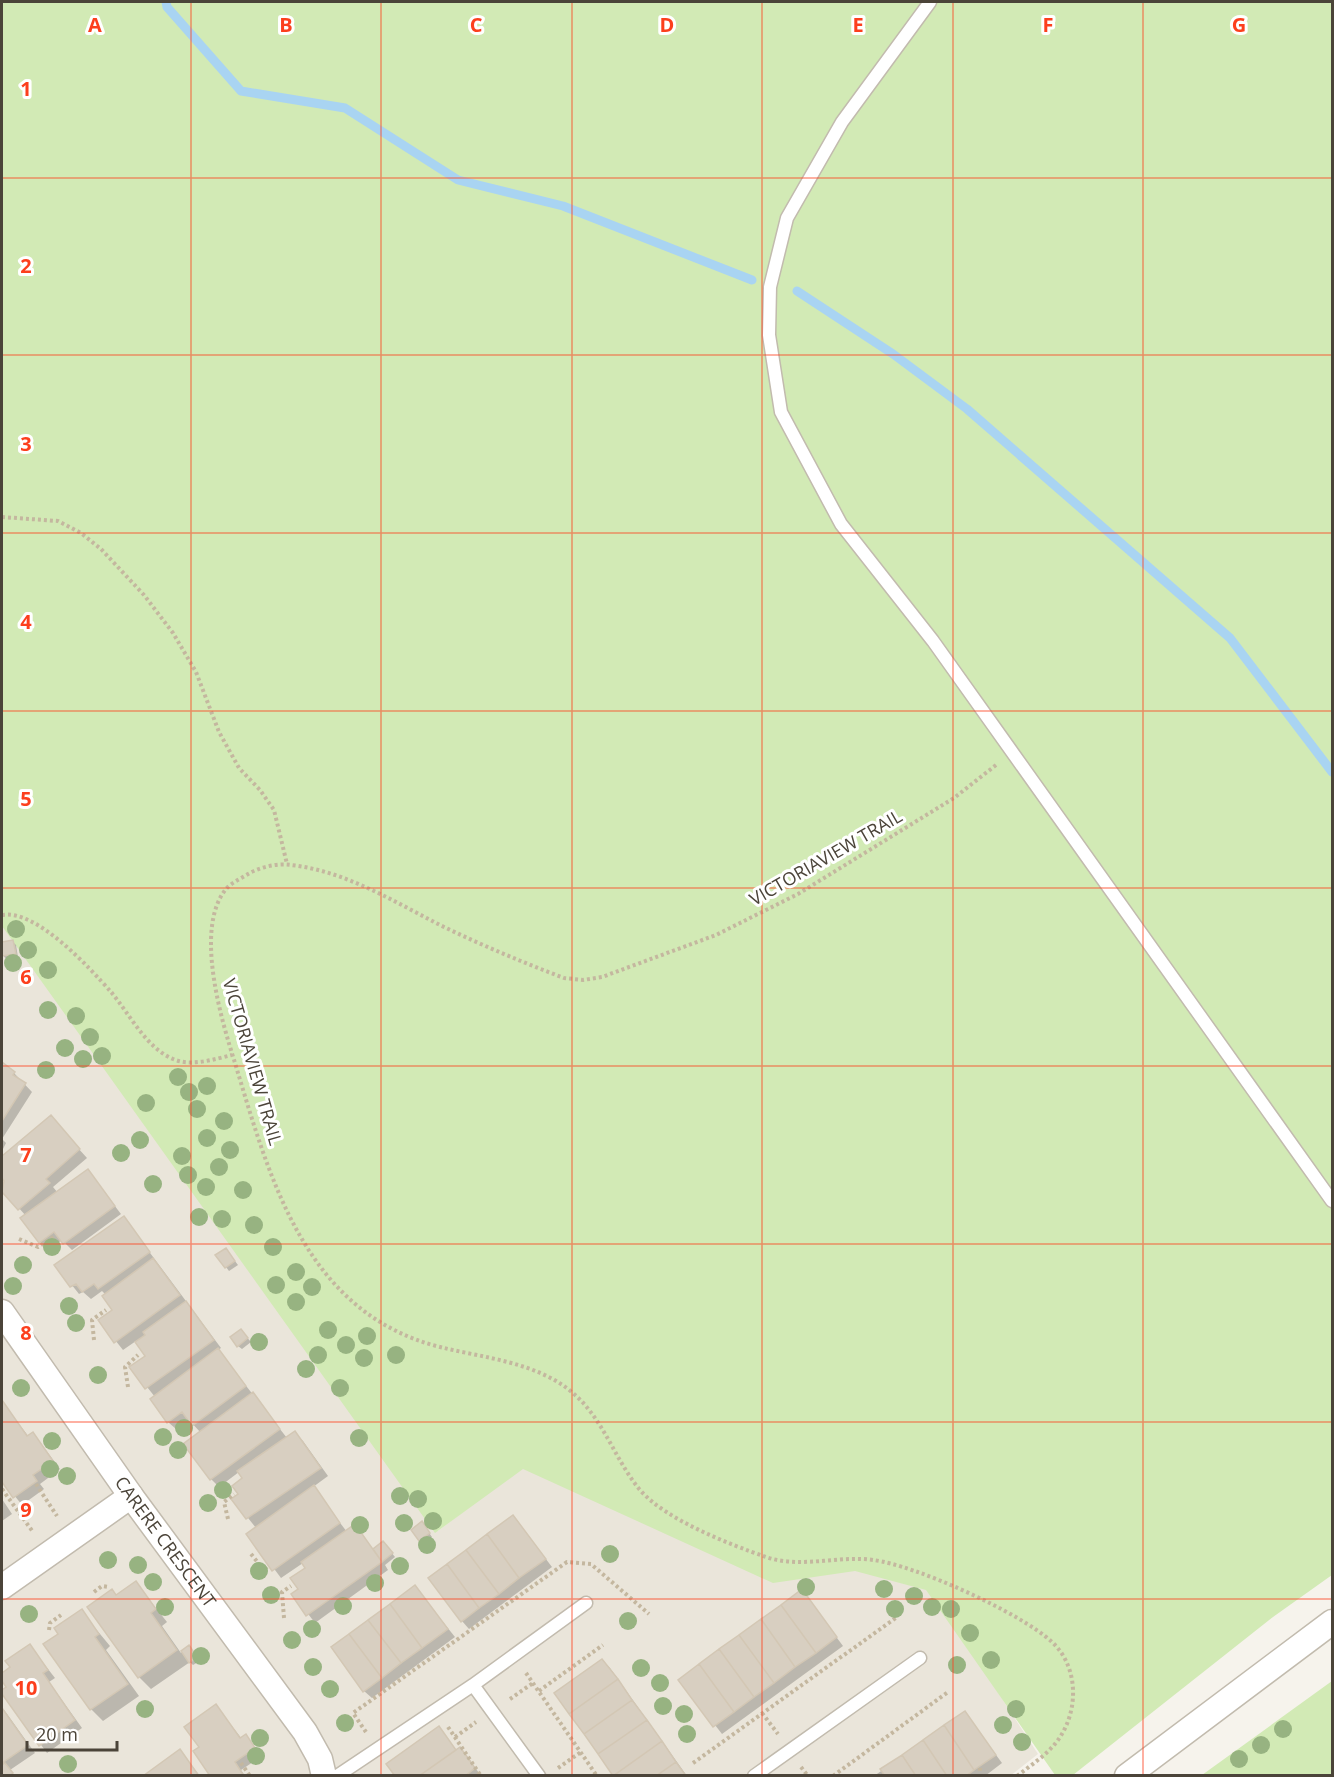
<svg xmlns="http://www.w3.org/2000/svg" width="1334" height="1777" viewBox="0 0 1334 1777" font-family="'Open Sans',sans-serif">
<rect width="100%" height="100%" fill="#f6f3ec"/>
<path fill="#eae5da" d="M3 922 438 1531 524 1465 930 1588 1038 1754 1010 1776H2Z"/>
<path fill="#d2eab5" d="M2 2H1332V1575L1273 1617 1073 1775H1055L926 1590 855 1571 773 1583 523 1469 435 1533 2 926Z
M1332 1681V1775H1202Z"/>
<path fill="#0003" d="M13 942 16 945 18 957 6 959 3 955 2 944Z
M2 1064 14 1073 32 1092 2 1139 6 1143 2 1151Z
M50 1117 87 1158 53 1187 58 1193 88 1171 121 1214 72 1250 62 1240 48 1250 40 1242 26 1216 2 1189 6 1181 2 1176V1158Z
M124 1218 221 1348 218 1350 287 1438 295 1433 303 1441 328 1476 313 1487 347 1532 372 1551 387 1547 395 1557 385 1565 388 1570 315 1623 293 1594 300 1589 307 1569 303 1563 281 1578 248 1534 256 1528 233 1499 240 1495 244 1479 239 1472 219 1487 211 1479 185 1444 201 1433 189 1420 176 1429 168 1422 155 1397 132 1368 147 1356 136 1341 123 1350 100 1321 114 1310 106 1295 102 1291 91 1299 83 1292 79 1294 56 1265Z
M229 1253 238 1265 229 1271 226 1267Z
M244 1334 251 1342 242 1349 238 1346Z
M2 1402 29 1437 33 1434 40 1442 60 1469 40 1484 44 1489 22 1505 2 1480Z
M2 1499 12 1514 2 1521Z
M520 1525 552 1567 469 1629 462 1621Z
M425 1527 432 1537 424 1543 420 1540Z
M136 1583 167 1622 162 1626 181 1653 189 1647 200 1661 193 1665 190 1662 151 1689 139 1677 117 1597Z
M415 1587 455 1637 372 1698 364 1691Z
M802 1591 843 1646 722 1734 680 1680Z
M81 1611 110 1646 106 1650 139 1696 103 1721 91 1709 45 1645 60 1634Z
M30 1646 55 1678 49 1682 82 1728 47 1753 2 1692 8 1687 2 1675 12 1667Z
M602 1660 610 1668 687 1776H615Z
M216 1706 242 1739 246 1736 262 1756 241 1770 245 1776H212L201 1747Z
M2 1707 35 1753 10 1770 14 1776H2Z
M965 1713 1002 1763 985 1776H874Z
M439 1728 457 1751 460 1749 468 1757 481 1776H396Z
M180 1751 200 1776H145Z"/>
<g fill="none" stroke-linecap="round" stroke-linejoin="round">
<path stroke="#a9d4f2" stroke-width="9" d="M166 2 167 7 241 91 345 108 458 180 563 206 752 280
M797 291 893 354 967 409 1230 638 1332 772"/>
</g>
<path fill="#d8cfc1" stroke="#d3c7b4" stroke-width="1.5" d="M13 940 16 954 2 956V942Z
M2 1062 15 1072 13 1075 26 1083 2 1121Z
M51 1115 80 1149 46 1179 50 1183 18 1210 2 1192 4 1181 2 1178V1156Z
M88 1169 115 1206 63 1244 54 1232 39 1243 20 1218Z
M124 1216 150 1252 98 1289 94 1284 82 1292 76 1284 70 1287 54 1265Z
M226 1248 235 1261 225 1268 215 1255Z
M153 1258 180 1295 114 1343 98 1320 112 1310 102 1296Z
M186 1301 214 1340 145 1389 129 1367 145 1356 135 1342 145 1335 143 1332Z
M241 1329 248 1338 237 1347 230 1337Z
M218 1348 246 1386 192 1426 182 1412 167 1423 150 1399Z
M253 1392 280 1429 210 1480 183 1444Z
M2 1400 27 1436 33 1432 53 1461 33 1475 37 1481 13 1498 2 1482Z
M295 1431 321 1468 246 1519 231 1499 238 1494 232 1486 242 1478 237 1471Z
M314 1485 340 1523 272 1571 246 1534Z
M513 1515 546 1559 519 1578 487 1534Z
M422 1521 430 1533 419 1541 411 1530Z
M355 1524 382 1562 306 1616 291 1594 298 1589 290 1578 305 1568 301 1562Z
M487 1534 519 1578 499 1594 466 1550Z
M383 1541 393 1553 382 1562 373 1549Z
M466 1550 499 1594 479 1608 447 1564Z
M447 1564 479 1608 461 1622 428 1578Z
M136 1581 156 1609 151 1613 177 1650 138 1678 87 1607 112 1589 116 1595Z
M415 1585 448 1629 422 1648 390 1604Z
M802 1589 837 1637 816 1653 781 1605Z
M390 1604 422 1648 401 1663 368 1620Z
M781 1605 816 1653 795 1667 761 1619Z
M82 1609 99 1634 95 1637 128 1684 90 1710 43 1644 58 1634 54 1628Z
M761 1619 795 1667 774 1683 739 1635Z
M368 1620 401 1663 382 1678 349 1634Z
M349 1634 382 1678 363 1692 331 1647Z
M739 1635 774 1683 754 1697 719 1649Z
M30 1644 48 1670 43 1673 75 1720 39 1746 2 1694V1690L6 1687 2 1681V1673L10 1667 5 1661Z
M189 1645 197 1657 189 1663 181 1651Z
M719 1649 754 1697 734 1712 699 1664Z
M602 1659 618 1679 569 1714 554 1693Z
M699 1664 734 1712 713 1727 678 1680Z
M618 1679 632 1700 584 1734 569 1714Z
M632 1700 647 1720 598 1754 584 1734Z
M216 1704 240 1738 246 1734 255 1748 235 1762 244 1776H210L193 1751 199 1747 184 1727Z
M2 1708 28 1745 2 1763Z
M965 1711 996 1755 974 1770 944 1725Z
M647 1720 662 1741 613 1776 598 1754Z
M944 1725 974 1770 966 1776H947L923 1740Z
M439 1726 456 1750 419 1776H395L386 1764Z
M923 1740 947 1776H916L902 1755Z
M662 1741 676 1762 656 1776H613Z
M460 1747 475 1768 465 1776H419Z
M180 1749 199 1776H143Z
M902 1755 916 1776H885L880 1769Z
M676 1762 686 1776H656Z
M5 1763 13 1773 10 1776H2V1765Z"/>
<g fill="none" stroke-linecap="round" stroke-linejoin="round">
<g stroke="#c2bbae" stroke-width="15">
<path id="service" d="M930 2 842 122 787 218 770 287 769 335 781 412 841 524 933 641 1332 1201
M473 1685 539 1776
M337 1776 473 1685 586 1603
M754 1776 920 1658"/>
</g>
<g stroke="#c2bbae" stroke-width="27">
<g id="minor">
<path id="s1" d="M2 1312 131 1496 305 1732 320 1759 324 1776"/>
<path d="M2 1587 131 1496"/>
<path d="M1127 1776 1332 1622"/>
</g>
</g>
<path stroke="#c4b79f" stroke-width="4" stroke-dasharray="3 3" stroke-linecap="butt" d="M2 517 58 521 81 533 101 549 144 595 173 633 196 672 219 732 239 768 260 790 274 810 287 864
M996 765 954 798 798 894 716 935 602 977 583 980 564 978C522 962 481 945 440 925 393 901 345 871 291 865 277 863 260 867 248 874 240 879 231 883 226 889 194 928 221 1019 235 1063 270 1179 305 1313 440 1347 484 1358 538 1362 574 1394 604 1420 615 1460 640 1490 666 1520 729 1544 766 1557 801 1569 838 1555 873 1560 915 1565 1021 1613 1052 1642 1079 1667 1079 1711 1058 1740 1047 1755 1031 1765 1017 1776
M2 915C36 909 89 967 111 992 129 1013 146 1048 173 1059 191 1067 215 1059 232 1055
M19 1239 38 1247 55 1236
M94 1340 92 1320 106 1310
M128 1387 125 1367 138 1355
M36 1484 57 1516
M2 1489 33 1532
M228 1519 224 1502 234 1494
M251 1554 264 1570 267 1567
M94 1592 102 1586 108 1587
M284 1618 282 1592 291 1586
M49 1630 50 1623 61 1615
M526 1673 597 1776
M539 1691 603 1645
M510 1699 533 1683
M762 1713 778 1734
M448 1727 481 1776
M366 1732 353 1713 567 1562 591 1564 649 1614
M455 1737 476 1722
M241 1763 250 1776
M693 1763 897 1617
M801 1767 808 1776
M558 1768 581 1752
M980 1768V1776
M833 1776 948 1692"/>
<use href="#service" stroke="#fff" stroke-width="12"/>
<use href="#minor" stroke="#fff" stroke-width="24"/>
</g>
<g fill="#97b381">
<circle cx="16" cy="929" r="9"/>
<circle cx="28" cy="950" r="9"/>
<circle cx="13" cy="963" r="9"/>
<circle cx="48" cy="970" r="9"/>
<circle cx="48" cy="1010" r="9"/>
<circle cx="76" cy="1016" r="9"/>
<circle cx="90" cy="1037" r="9"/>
<circle cx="65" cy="1048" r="9"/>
<circle cx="102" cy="1056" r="9"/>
<circle cx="83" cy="1059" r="9"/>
<circle cx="46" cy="1070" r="9"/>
<circle cx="178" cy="1077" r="9"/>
<circle cx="207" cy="1086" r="9"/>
<circle cx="189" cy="1092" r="9"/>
<circle cx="146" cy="1103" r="9"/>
<circle cx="197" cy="1109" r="9"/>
<circle cx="224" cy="1121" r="9"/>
<circle cx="207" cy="1138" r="9"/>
<circle cx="140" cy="1140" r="9"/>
<circle cx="230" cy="1150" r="9"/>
<circle cx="121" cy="1153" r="9"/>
<circle cx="182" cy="1156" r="9"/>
<circle cx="219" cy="1167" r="9"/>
<circle cx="188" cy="1175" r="9"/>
<circle cx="153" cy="1184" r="9"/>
<circle cx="206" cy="1187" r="9"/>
<circle cx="243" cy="1190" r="9"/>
<circle cx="199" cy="1217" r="9"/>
<circle cx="222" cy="1219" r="9"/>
<circle cx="254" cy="1225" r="9"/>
<circle cx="52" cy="1247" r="9"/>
<circle cx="273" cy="1247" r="9"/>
<circle cx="23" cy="1265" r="9"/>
<circle cx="296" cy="1272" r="9"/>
<circle cx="276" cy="1285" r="9"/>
<circle cx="13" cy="1286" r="9"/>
<circle cx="312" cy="1287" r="9"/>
<circle cx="296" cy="1302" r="9"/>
<circle cx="69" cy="1306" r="9"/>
<circle cx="76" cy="1323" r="9"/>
<circle cx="328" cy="1330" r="9"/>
<circle cx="367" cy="1336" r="9"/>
<circle cx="259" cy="1342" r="9"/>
<circle cx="346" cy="1345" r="9"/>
<circle cx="318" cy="1355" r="9"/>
<circle cx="396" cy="1355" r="9"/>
<circle cx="364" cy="1358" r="9"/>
<circle cx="306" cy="1369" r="9"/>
<circle cx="98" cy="1375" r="9"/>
<circle cx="21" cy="1388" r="9"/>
<circle cx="340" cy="1388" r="9"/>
<circle cx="184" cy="1428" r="9"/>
<circle cx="163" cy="1437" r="9"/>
<circle cx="359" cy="1438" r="9"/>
<circle cx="52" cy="1441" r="9"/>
<circle cx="178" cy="1450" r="9"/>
<circle cx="50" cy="1469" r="9"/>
<circle cx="67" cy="1476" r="9"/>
<circle cx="223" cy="1490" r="9"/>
<circle cx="400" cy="1496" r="9"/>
<circle cx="418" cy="1499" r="9"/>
<circle cx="208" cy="1503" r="9"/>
<circle cx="433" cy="1521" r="9"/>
<circle cx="404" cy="1523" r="9"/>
<circle cx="360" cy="1525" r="9"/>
<circle cx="427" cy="1545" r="9"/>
<circle cx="610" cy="1554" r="9"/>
<circle cx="108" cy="1560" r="9"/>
<circle cx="138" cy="1565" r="9"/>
<circle cx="400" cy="1566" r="9"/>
<circle cx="259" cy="1571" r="9"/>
<circle cx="153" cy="1582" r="9"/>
<circle cx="375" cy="1583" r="9"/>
<circle cx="806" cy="1587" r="9"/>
<circle cx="884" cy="1589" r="9"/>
<circle cx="271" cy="1595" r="9"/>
<circle cx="914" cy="1596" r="9"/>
<circle cx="343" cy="1606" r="9"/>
<circle cx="165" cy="1607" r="9"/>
<circle cx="932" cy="1607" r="9"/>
<circle cx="895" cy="1609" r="9"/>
<circle cx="951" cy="1609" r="9"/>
<circle cx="29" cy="1614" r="9"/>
<circle cx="628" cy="1621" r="9"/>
<circle cx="312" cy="1629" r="9"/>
<circle cx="970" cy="1633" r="9"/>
<circle cx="292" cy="1640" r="9"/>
<circle cx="201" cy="1656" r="9"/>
<circle cx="991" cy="1660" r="9"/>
<circle cx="957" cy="1665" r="9"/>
<circle cx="313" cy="1667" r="9"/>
<circle cx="641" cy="1668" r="9"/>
<circle cx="660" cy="1683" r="9"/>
<circle cx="330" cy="1689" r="9"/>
<circle cx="663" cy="1706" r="9"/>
<circle cx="145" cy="1709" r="9"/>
<circle cx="1016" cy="1709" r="9"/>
<circle cx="684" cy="1714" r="9"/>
<circle cx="345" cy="1723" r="9"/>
<circle cx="1003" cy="1725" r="9"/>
<circle cx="1283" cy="1729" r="9"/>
<circle cx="687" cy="1734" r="9"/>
<circle cx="260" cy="1738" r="9"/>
<circle cx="1022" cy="1742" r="9"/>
<circle cx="1261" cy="1745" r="9"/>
<circle cx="256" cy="1756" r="9"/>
<circle cx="1239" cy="1759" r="9"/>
<circle cx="68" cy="1764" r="9"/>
</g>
<path fill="none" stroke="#fc3f1d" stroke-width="1.5" stroke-opacity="0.55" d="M191 2V1776M381 2V1776M572 2V1776M762 2V1776M953 2V1776M1143 2V1776M2 178H1332M2 355H1332M2 533H1332M2 711H1332M2 888H1332M2 1066H1332M2 1244H1332M2 1422H1332M2 1599H1332"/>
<g text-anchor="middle" stroke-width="6" stroke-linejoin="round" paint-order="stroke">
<g font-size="18" fill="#4b4439" stroke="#fff">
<text transform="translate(826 858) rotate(-30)" y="6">VICTORIAVIEW TRAIL</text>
<text transform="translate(252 1062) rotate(74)" y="6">VICTORIAVIEW TRAIL</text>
<text dy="6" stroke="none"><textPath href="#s1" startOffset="282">CARERE CRESCENT</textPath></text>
</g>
</g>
<g font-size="20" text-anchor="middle" font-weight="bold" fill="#fc3f1d" stroke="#fff" stroke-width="6" stroke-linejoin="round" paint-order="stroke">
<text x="95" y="32">A</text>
<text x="286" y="32">B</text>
<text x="476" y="32">C</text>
<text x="667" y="32">D</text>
<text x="858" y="32">E</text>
<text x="1048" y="32">F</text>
<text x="1239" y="32">G</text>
<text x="26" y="96">1</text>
<text x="26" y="273">2</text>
<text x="26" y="451">3</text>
<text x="26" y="629">4</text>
<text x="26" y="806">5</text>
<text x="26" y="984">6</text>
<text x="26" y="1162">7</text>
<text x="26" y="1340">8</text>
<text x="26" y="1517">9</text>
<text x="26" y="1695">10</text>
</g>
<rect width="1334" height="1777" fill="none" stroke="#4b4439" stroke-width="6"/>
<path d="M27 1741v9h90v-9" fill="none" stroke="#4b4439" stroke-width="3"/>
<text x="36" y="1741" font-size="18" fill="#4b4439" stroke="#ffffff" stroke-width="4.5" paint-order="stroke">20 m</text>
</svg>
